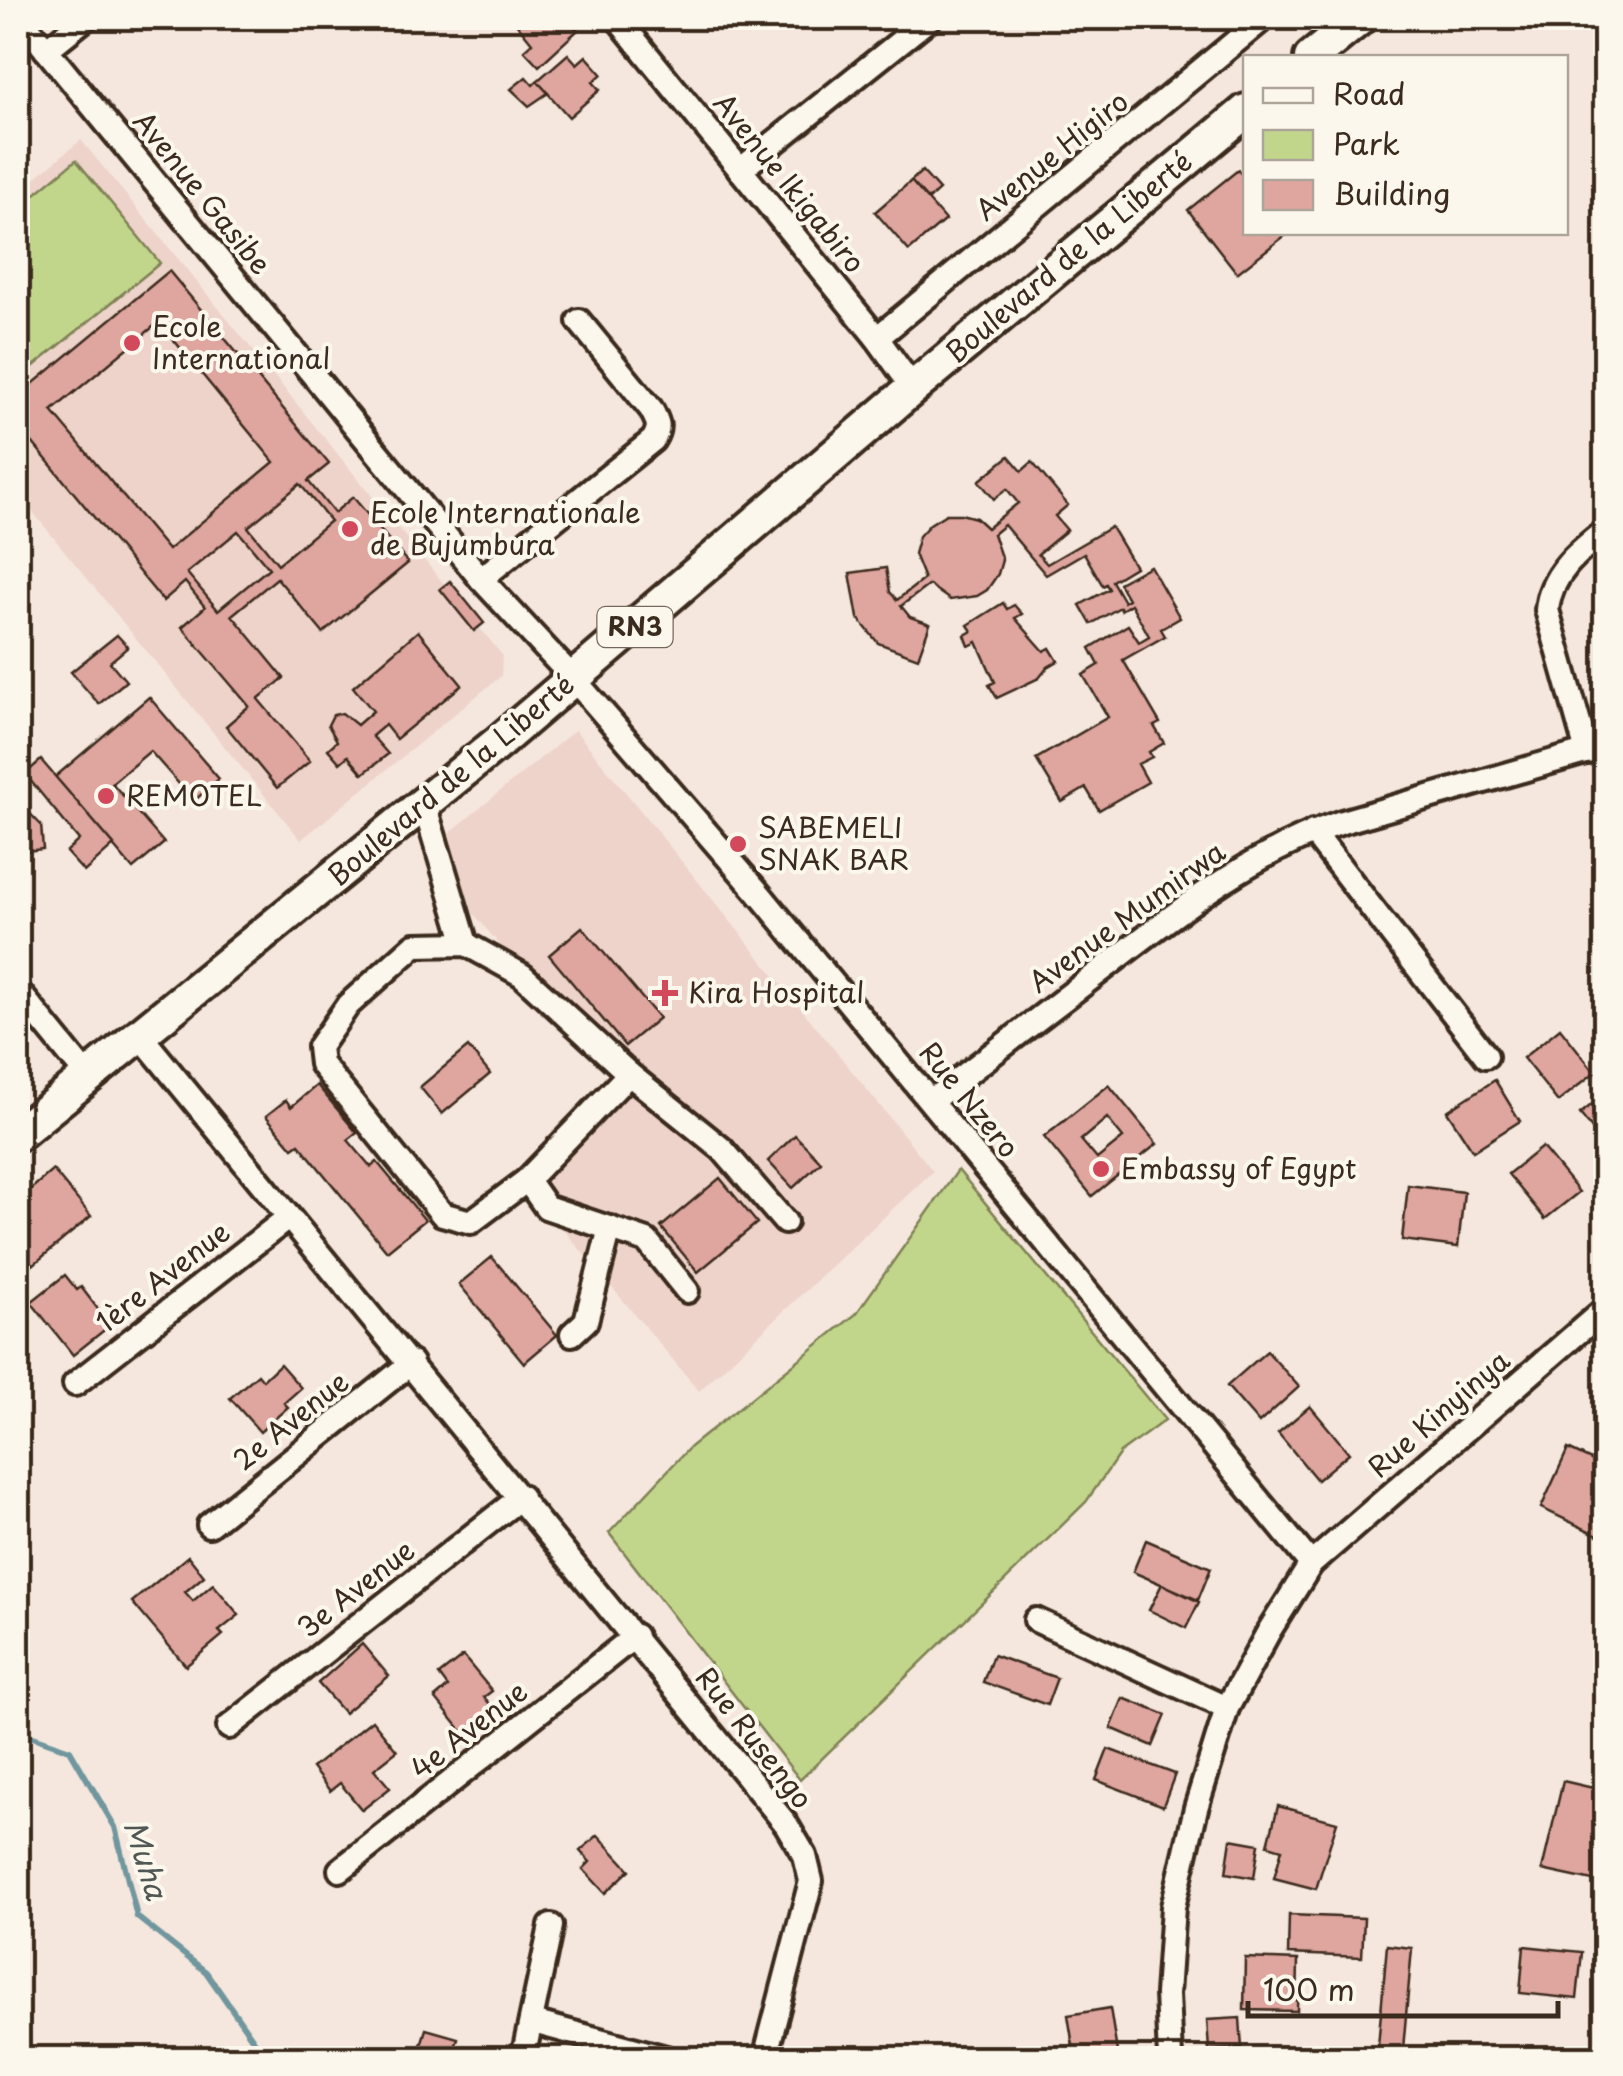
<svg xmlns="http://www.w3.org/2000/svg" width="1623" height="2076" viewBox="0 0 1623 2076" font-family="'Playpen Sans',sans-serif">
	<rect width="100%" height="100%" fill="#f5e7dd"/>
	<filter id="ink" filterUnits="userSpaceOnUse"><feTurbulence type="fractalNoise" baseFrequency=".01" numOctaves="2"/><feDisplacementMap in="SourceGraphic" scale="20" xChannelSelector="R" yChannelSelector="G"/><feConvolveMatrix kernelMatrix="1 2 1 2 8 2 1 2 1" color-interpolation-filters="sRGB"/></filter>
	<g filter="url(#ink)">
		<g fill="#eed3ca">
			<polygon points="81,140 502,655 501,676 301,840 18,494 18,192"/>
			<polygon points="575,730 933,1171 699,1391 521,1179 619,1088 424,854"/>
		</g>
		<g fill="#c2d68b" stroke="#7e8054" stroke-width="2.5">
			<polygon points="76,160 160,263 18,379 18,208"/>
			<polygon points="958,1170 1165,1420 1120,1453 1086,1502 800,1780 609,1533 690,1447 856,1314"/>
		</g>
		<g fill="none" stroke-linecap="round" stroke-linejoin="round">
			<polyline stroke="#70969e" stroke-width="6" points="18,1732 70,1750 115,1827 137,1917 206,1972 266,2058"/>
		</g>
		<g fill="#dfa59f" stroke="#3b2a1e" stroke-width="2.5" fill-rule="evenodd">
			<polygon points="512,18 566,18 578,30 539,66 524,50 532,43"/>
			<polygon points="568,54 577,64 586,56 602,74 593,82 600,90 569,117 537,81"/>
			<polygon points="526,77 533,85 537,81 548,93 529,106 511,89"/>
			<polygon points="1238,170 1246,180 1246,232 1287,234 1237,273 1188,210"/>
			<polygon points="922,171 939,190 928,200 911,181"/>
			<polygon points="911,181 945,220 909,251 875,212"/>
			<path d="M169 271 329 464 308 481 334 513 353 497 408 563 323 633 277 578 232 615 284 678 258 699 310 761 277 788 226 726 249 706 182 627 205 607 185 582 163 601 18 425V396ZM159 322 274 462 168 550 52 411ZM300 484 330 521 278 564 248 527ZM238 531 269 568 218 610 187 573Z"/>
			<polygon points="1009,456 1022,471 1032,462 1068,505 1055,516 1067,530 1038,554 1047,564 1111,527 1135,567 1112,581 1124,602 1128,599 1119,583 1150,566 1180,618 1161,629 1165,636 1123,660 1160,723 1154,726 1164,743 1149,752 1152,757 1138,764 1148,782 1099,810 1086,788 1062,802 1036,759 1108,717 1083,675 1099,665 1090,648 1128,625 1139,642 1149,636 1131,604 1121,610 1120,607 1091,624 1080,605 1109,589 1106,584 1103,586 1084,553 1046,575 1004,525 993,534 1002,560 998,574 987,590 977,596 950,600 929,585 901,606 910,617 930,624 918,658 878,643 858,618 850,573 886,568 890,592 897,600 924,579 914,554 919,536 930,524 946,514 961,514 976,518 987,528 1018,503 1007,489 994,499 979,481"/>
			<polygon points="450,581 484,623 474,631 440,589"/>
			<polygon points="1003,603 1007,609 1014,605 1022,614 1015,618 1044,651 1050,648 1058,661 1048,667 1039,678 997,698 989,685 995,682 977,642 969,646 965,635 972,631 968,625"/>
			<polygon points="418,631 462,685 396,739 385,725 372,736 388,754 363,774 348,756 340,763 328,749 337,741 328,725 333,715 342,713 357,725 373,711 353,687"/>
			<polygon points="117,635 128,647 110,662 126,681 99,704 71,672"/>
			<polygon points="149,697 219,779 194,801 150,751 112,783 164,843 133,869 55,777"/>
			<polygon points="41,760 114,845 84,872 66,852 79,840 25,774"/>
			<polygon points="18,801 41,825 43,849 18,852"/>
			<polygon points="582,927 659,1018 625,1046 549,955"/>
			<polygon points="1560,1028 1595,1072 1558,1102 1523,1058"/>
			<polygon points="468,1047 490,1074 442,1114 420,1087"/>
			<polygon points="1495,1080 1520,1121 1473,1151 1447,1111"/>
			<polygon points="317,1085 357,1133 348,1140 371,1167 377,1162 425,1220 387,1251 299,1144 293,1148 266,1116 286,1100 291,1107"/>
			<path d="M1109 1085 1157 1144 1092 1196 1044 1137ZM1107 1118 1123 1138 1097 1159 1081 1140Z"/>
			<polygon points="1606,1093 1606,1146 1580,1114"/>
			<polygon points="795,1135 821,1162 793,1188 768,1161"/>
			<polygon points="1542,1147 1579,1192 1545,1219 1508,1174"/>
			<polygon points="53,1170 91,1216 33,1265 18,1246 18,1200"/>
			<polygon points="720,1178 757,1223 698,1272 661,1227"/>
			<polygon points="1408,1185 1464,1192 1458,1247 1402,1240"/>
			<polygon points="492,1257 557,1335 524,1363 459,1284"/>
			<polygon points="65,1275 77,1290 81,1287 107,1321 105,1323 108,1327 73,1355 31,1302"/>
			<polygon points="1267,1351 1299,1387 1259,1423 1227,1386"/>
			<polygon points="280,1364 301,1388 284,1403 288,1407 260,1432 230,1398 258,1374 263,1380"/>
			<polygon points="1310,1406 1349,1453 1317,1480 1278,1433"/>
			<polygon points="1568,1449 1606,1467 1606,1539 1541,1508"/>
			<polygon points="1146,1540 1211,1568 1198,1600 1133,1572"/>
			<polygon points="188,1556 204,1576 185,1592 193,1601 213,1584 239,1615 219,1631 223,1635 186,1666 132,1602"/>
			<polygon points="1162,1584 1199,1602 1186,1628 1149,1610"/>
			<polygon points="362,1644 389,1676 344,1713 318,1683"/>
			<polygon points="993,1655 1057,1678 1047,1705 983,1682"/>
			<polygon points="463,1656 492,1691 484,1697 495,1710 465,1735 435,1698 448,1687 439,1675"/>
			<polygon points="1123,1698 1166,1715 1153,1746 1111,1728"/>
			<polygon points="372,1720 397,1751 374,1769 390,1788 362,1810 340,1783 330,1791 312,1768"/>
			<polygon points="1108,1749 1175,1774 1163,1806 1096,1780"/>
			<polygon points="1563,1781 1606,1791 1606,1869 1602,1883 1542,1870"/>
			<polygon points="1278,1806 1337,1822 1316,1889 1274,1878 1282,1849 1268,1845"/>
			<polygon points="598,1835 630,1870 605,1893 583,1869 590,1862 580,1851"/>
			<polygon points="1231,1839 1259,1844 1254,1878 1226,1873"/>
			<polygon points="1289,1915 1364,1918 1362,1957 1288,1954"/>
			<polygon points="1387,1945 1412,1948 1403,2049 1378,2046"/>
			<polygon points="1524,1946 1582,1952 1577,1999 1520,1993"/>
			<polygon points="1245,1958 1298,1960 1297,2011 1244,2010"/>
			<polygon points="1110,2008 1118,2058 1075,2058 1068,2015"/>
			<polygon points="1240,2018 1242,2048 1209,2050 1207,2020"/>
			<polygon points="426,2029 458,2038 452,2058 417,2058"/>
			<polygon points="1038,2045 1040,2058 1008,2058 1007,2051"/>
		</g>
		<g fill="none" stroke-linecap="round" stroke-linejoin="round">
			<g stroke="#3b2a1e" stroke-width="30">
				<g id="minor">
					<polyline points="20,18 481,579 573,678 757,891 1311,1564"/>
					<polyline points="617,18 877,338 913,388"/>
					<polyline points="46,50 86,18"/>
					<polyline points="740,170 930,18"/>
					<polyline points="877,338 1264,18"/>
					<path d="M481 579 653 440C661 427 658 422 651 409L579 321"/>
					<path d="M1587 752 1547 610C1550 574 1579 551 1606 530"/>
					<polyline points="424,804 466,944"/>
					<polyline points="1313,832 1486,1056"/>
					<polygon points="466,944 522,975 629,1074 527,1180 471,1222 442,1214 321,1064 319,1047 348,1005 415,945"/>
					<polyline points="18,991 88,1077"/>
					<polyline points="140,1035 786,1824 805,1856 811,1881 765,2058"/>
					<polyline points="629,1074 722,1149 785,1222"/>
					<path d="M931 1101C990 1056 1049 1011 1107 966 1181 909 1253 852 1342 822L1606 746"/>
					<polyline points="527,1180 546,1207 647,1241 687,1291"/>
					<polyline points="572,1334 586,1321 610,1228"/>
					<polyline points="75,1384 289,1217"/>
					<polyline points="209,1525 411,1363"/>
					<polyline points="1036,1620 1227,1708"/>
					<polyline points="229,1727 521,1497"/>
					<polyline points="340,1870 635,1636"/>
					<polyline points="533,2022 666,2058"/>
					<polyline points="523,2058 551,1926"/>
					<polyline points="1170,2058 1167,1994 1173,1907 1196,1808 1227,1708 1269,1631 1311,1564 1606,1308"/>
				</g>
			</g>
			<g stroke="#3b2a1e" stroke-width="40">
				<g id="highway">
					<polyline points="1311,58 1360,18"/>
					<polyline points="18,1134 499,742 913,388 1246,111"/>
				</g>
			</g>
			<use href="#minor" stroke="#fbf7ec" stroke-width="22"/>
			<use href="#highway" stroke="#fbf7ec" stroke-width="32"/>
		</g>
	</g>
	<g fill="#d1495b" stroke="#fbf7ec" stroke-width="4">
		<circle cx="132" cy="343" r="10"/>
		<circle cx="350" cy="529" r="10"/>
		<circle cx="106" cy="796" r="10"/>
		<circle cx="738" cy="844" r="10"/>
		<path d="M660 978h10v10h10v10h-10v10h-10v-10h-10v-10h10z"/>
		<circle cx="1101" cy="1169" r="10"/>
	</g>
	<g text-anchor="middle" stroke-width="8" stroke-linejoin="round" paint-order="stroke">
		<rect fill="#fbf7ec" stroke="#75685c" stroke-width="2.5" x="597.5" y="607" width="75" height="40" rx="8"/>
		<g font-size="25" font-weight="bold" fill="#3b2a1e">
			<text x="635" y="636">RN3</text>
		</g>
		<g font-size="28" fill="#3b2a1e" stroke="#fbf7ec">
			<text transform="translate(1052 156) rotate(-39)" y="10">Avenue Higiro</text>
			<text transform="translate(789 183) rotate(51)" y="10">Avenue Ikigabiro</text>
			<text transform="translate(202 193) rotate(51)" y="10">Avenue Gasibe</text>
			<text transform="translate(1069 257) rotate(-40)" y="10">Boulevard de la Liberté</text>
			<text transform="translate(451 780) rotate(-40)" y="10">Boulevard de la Liberté</text>
			<text transform="translate(1127 917) rotate(-36)" y="10">Avenue Mumirwa</text>
			<text transform="translate(969 1100) rotate(51)" y="10">Rue Nzero</text>
			<text transform="translate(163 1277) rotate(-38)" y="10">1ère Avenue</text>
			<text transform="translate(1439 1414) rotate(-41)" y="10">Rue Kinyinya</text>
			<text transform="translate(291 1421) rotate(-39)" y="10">2e Avenue</text>
			<text transform="translate(356 1589) rotate(-38)" y="10">3e Avenue</text>
			<text transform="translate(469 1730) rotate(-38)" y="10">4e Avenue</text>
			<text transform="translate(754 1738) rotate(52)" y="10">Rue Rusengo</text>
		</g>
		<g font-size="28" fill="#3b2a1e" stroke="#fbf7ec" text-anchor="start">
			<text x="152" y="337">Ecole<tspan x="152" dy="32">International</tspan></text>
			<text x="370" y="523">Ecole Internationale<tspan x="370" dy="32">de Bujumbura</tspan></text>
			<text x="126" y="806">REMOTEL</text>
			<text x="758" y="838">SABEMELI<tspan x="758" dy="32">SNAK BAR</tspan></text>
			<text x="688" y="1003">Kira Hospital</text>
			<text x="1121" y="1179">Embassy of Egypt</text>
		</g>
		<g font-size="30" font-style="italic" fill="#515754" stroke="#fbf7ec">
			<text transform="translate(145 1860) rotate(73)" y="10">Muha</text>
		</g>
	</g>
	<rect width="1623" height="2076" fill="none" stroke="#fbf7ec" stroke-width="60"/>
	<rect x="30" y="30" width="1563" height="2016" fill="none" stroke="#3b2a1e" stroke-width="4" filter="url(#ink)"/>
	<rect x="1243" y="55" width="325" height="180" fill="#fbf7ec" stroke="#aea59a" stroke-width="2.5"/>
	<rect x="1263" y="88" width="50" height="15" fill="#fbf7ec" stroke="#aea59a" stroke-width="2.5"/>
	<text x="1333" y="105" font-size="30" fill="#3b2a1e">Road</text>
	<rect x="1263" y="130" width="50" height="30" fill="#c2d68b" stroke="#aea59a" stroke-width="2.5"/>
	<text x="1333" y="155" font-size="30" fill="#3b2a1e">Park</text>
	<rect x="1263" y="180" width="50" height="30" fill="#dfa59f" stroke="#aea59a" stroke-width="2.5"/>
	<text x="1333" y="205" font-size="30" fill="#3b2a1e">Building</text>
	<path d="M1248 2001v15h310v-15" fill="none" stroke="#3b2a1e" stroke-width="5"/>
	<text x="1263" y="2001" font-size="30" fill="#3b2a1e" stroke="#fbf7ec" stroke-width="8" paint-order="stroke">100 m</text>
</svg>
